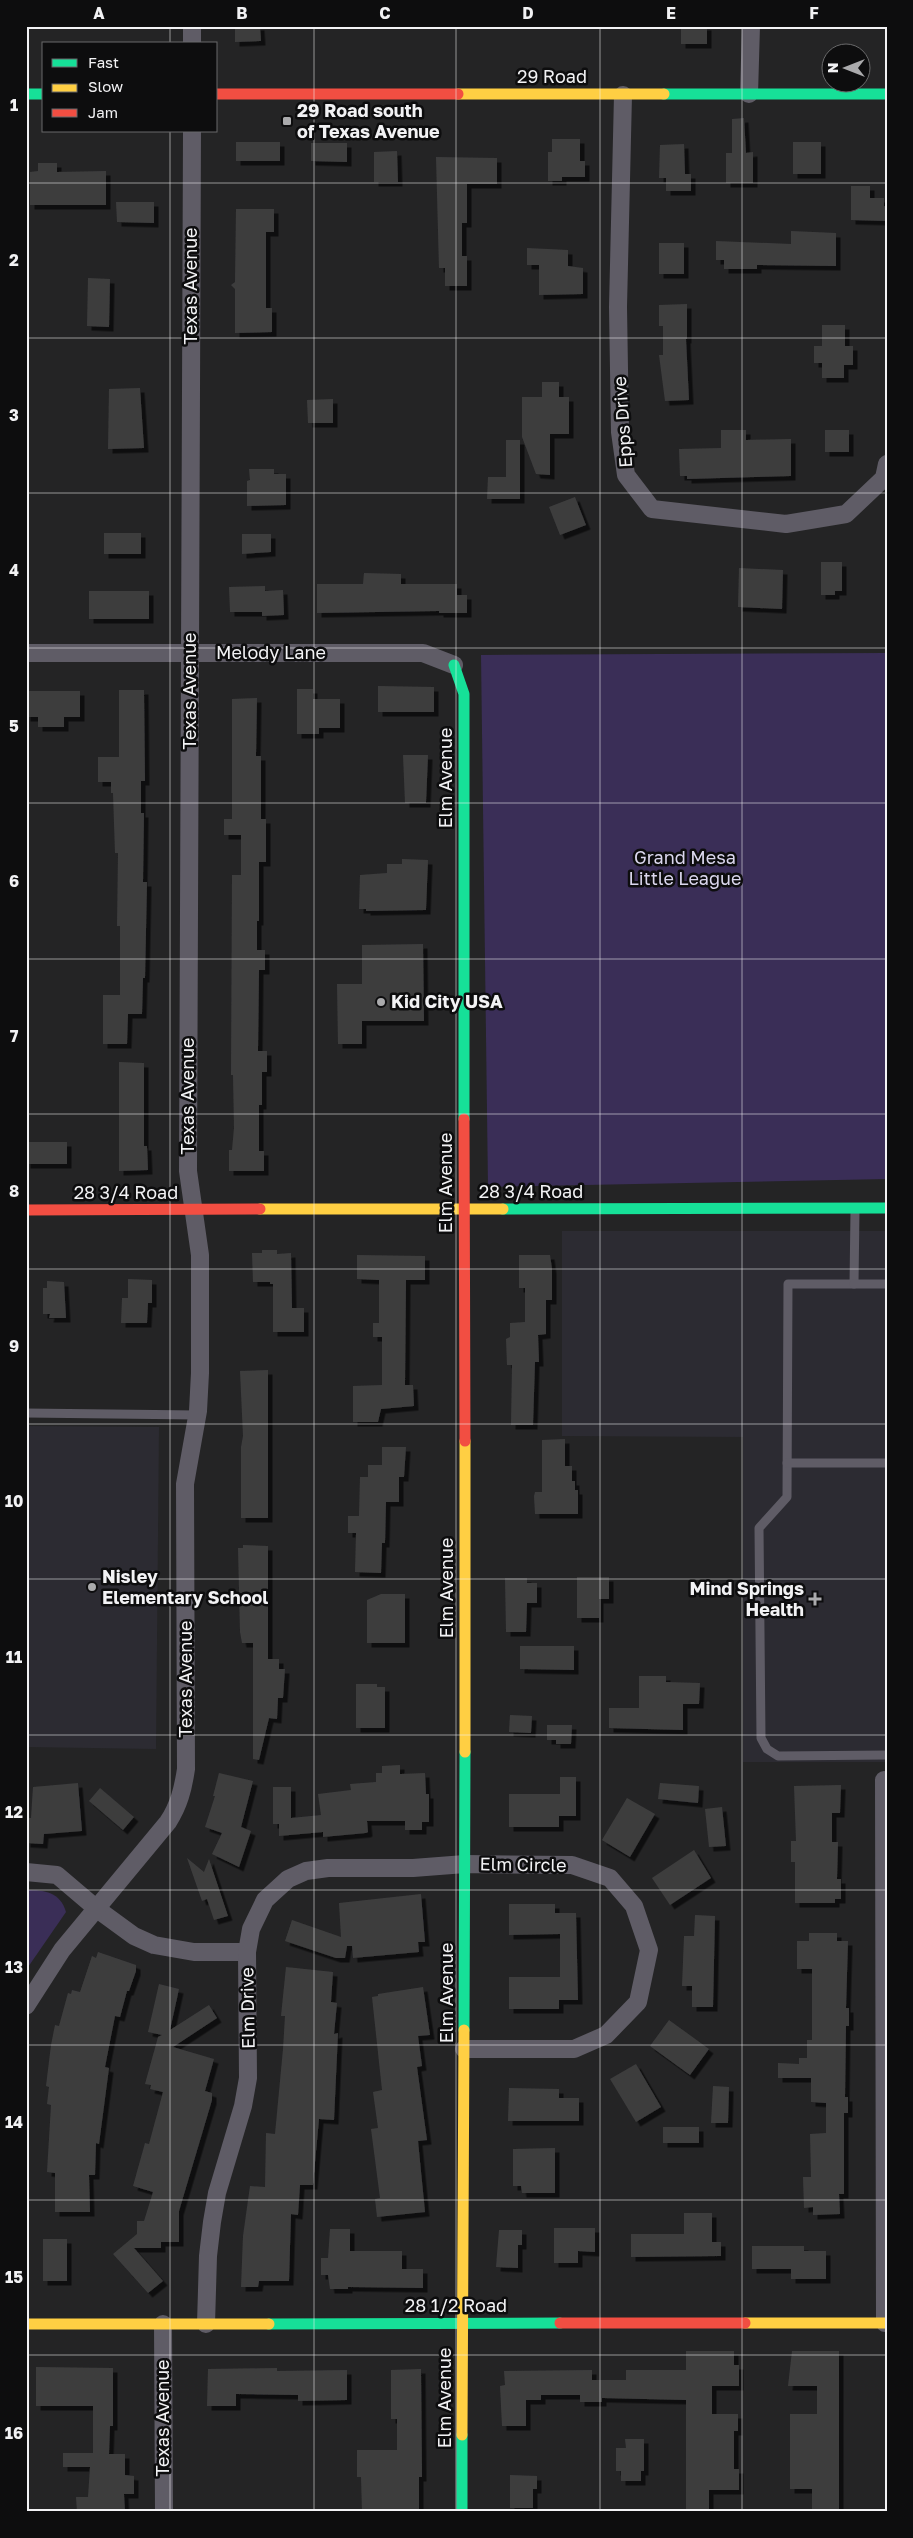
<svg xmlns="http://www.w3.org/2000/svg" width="913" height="2538" viewBox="0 0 913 2538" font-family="'Golos Text',sans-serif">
	<defs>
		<filter id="shadow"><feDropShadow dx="4.5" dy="4.5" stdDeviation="0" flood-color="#0009"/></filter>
	</defs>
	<rect width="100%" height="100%" fill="#242425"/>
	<g fill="#2c2b32">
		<polygon points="562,1231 887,1231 887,1762 743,1762 743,1437 562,1436"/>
		<polygon points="26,1426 159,1427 156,1749 26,1747"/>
	</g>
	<g fill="#3a2e57">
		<polygon points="887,653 887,1179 488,1187 481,655"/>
		<path d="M26 1890C45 1890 60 1892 66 1912L26 1970Z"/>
	</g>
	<g fill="#3d3d3e" filter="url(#shadow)">
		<polygon points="235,26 260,26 261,41 235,42"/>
		<rect x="681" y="26" width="26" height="18"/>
		<polygon points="744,118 746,153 753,152 753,183 726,183 726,153 732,153 732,119"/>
		<polygon points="552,139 580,139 580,161 585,161 585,177 562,177 562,181 548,181 548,152 552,152"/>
		<rect x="236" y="142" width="44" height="19"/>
		<rect x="793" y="142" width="28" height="32"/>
		<polygon points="311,143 347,143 347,162 311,161"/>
		<polygon points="684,144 685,174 691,174 691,191 666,191 666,178 659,178 660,145"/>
		<polygon points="397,151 398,182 374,182 374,152"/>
		<polygon points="436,157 497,158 497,184 467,184 467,223 462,223 462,256 467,256 467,286 445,286 445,268 439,268"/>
		<polygon points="38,163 57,163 57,172 106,171 106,205 30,205 30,172 38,171"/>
		<polygon points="851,186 870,186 870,198 884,198 884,206 887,207 887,221 851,220"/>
		<polygon points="116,202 154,202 154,223 117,222"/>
		<polygon points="236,209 274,209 274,232 266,232 266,308 272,308 272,332 235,333 235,289 231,285 235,282"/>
		<polygon points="791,231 836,233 836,266 757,265 757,269 724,269 724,260 716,260 716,241 791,244"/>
		<rect x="659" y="243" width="25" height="31"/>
		<polygon points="527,248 568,250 568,266 583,268 583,294 539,295 539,265 527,265"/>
		<polygon points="88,278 110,279 109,327 87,326"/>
		<polygon points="687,304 687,339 686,339 689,400 665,401 659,355 663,355 663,326 659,326 659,305"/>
		<polygon points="822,325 845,325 845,346 853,346 853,365 844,365 844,378 822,378 822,363 814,363 814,346 822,346"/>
		<polygon points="542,382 559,382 559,397 569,397 569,434 550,434 550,475 536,474 522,437 522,397 542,397"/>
		<polygon points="140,388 144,448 108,449 109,389"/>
		<polygon points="333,399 333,423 308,423 307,400"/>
		<polygon points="721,430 746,430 746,440 791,439 791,476 687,479 687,476 680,476 679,449 721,448"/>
		<rect x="825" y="430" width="24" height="22"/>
		<polygon points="506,440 520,440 520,499 487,499 488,477 506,477"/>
		<polygon points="249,469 274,469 274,474 286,474 286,505 247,506 247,481 250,480"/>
		<polygon points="575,497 586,525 560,535 549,507"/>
		<rect x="104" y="533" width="37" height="21"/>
		<polygon points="242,534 271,534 271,552 242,554"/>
		<polygon points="821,562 842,562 842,591 835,591 835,595 821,595"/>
		<polygon points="739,568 783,570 782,609 738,607"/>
		<polygon points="364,573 401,574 401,584 457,584 457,595 467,595 467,613 439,613 439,611 317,613 317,584 363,584"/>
		<polygon points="265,586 265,591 283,590 284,615 262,616 262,612 230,612 229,587"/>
		<rect x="89" y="591" width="60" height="28"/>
		<polygon points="378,686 434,687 434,712 378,712"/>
		<polygon points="297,689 313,689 313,699 340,699 340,728 319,728 319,734 297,734"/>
		<polygon points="119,690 144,690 145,781 141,781 141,813 144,813 143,882 147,882 145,978 143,978 142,1014 128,1014 127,1044 103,1044 103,995 120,995 120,926 117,926 118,853 115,853 113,793 111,793 111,782 98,782 98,757 119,757"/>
		<polygon points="26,691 80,691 80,717 64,717 64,727 38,727 38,717 26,717"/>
		<polygon points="257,698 256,756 261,756 261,819 266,819 266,862 259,862 259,921 257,921 257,950 265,950 265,970 259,970 258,1051 267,1051 267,1072 262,1072 262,1105 259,1105 259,1151 264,1151 264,1171 229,1171 229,1150 232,1150 234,1128 233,1075 231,1075 232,875 241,875 241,835 224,835 224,819 232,819 232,699"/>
		<polygon points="403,755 428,755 426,803 405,803"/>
		<polygon points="402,859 428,860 426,910 366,911 366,909 359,909 360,875 387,873 387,864 402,864"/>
		<polygon points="423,944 424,1021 362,1021 362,1044 338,1044 337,984 362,984 362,945"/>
		<polygon points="119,1062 144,1063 144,1146 147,1146 148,1170 119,1171"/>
		<rect x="26" y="1142" width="41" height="22"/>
		<polygon points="262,1250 277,1250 277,1254 291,1253 292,1308 304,1308 304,1332 273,1332 273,1284 270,1284 270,1282 253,1282 252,1253 262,1253"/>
		<polygon points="357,1255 425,1256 425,1280 406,1280 405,1385 413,1385 414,1406 381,1409 378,1422 353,1422 353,1386 382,1385 382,1337 373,1337 373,1323 379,1323 379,1280 357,1279"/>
		<polygon points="519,1255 550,1255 552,1269 552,1300 546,1300 546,1334 538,1335 539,1362 535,1362 533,1425 511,1425 512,1365 507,1365 506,1339 510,1337 510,1323 525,1322 525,1288 519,1288"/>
		<polygon points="128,1279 152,1280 152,1303 148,1303 147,1323 121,1323 122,1298 128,1298"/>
		<polygon points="47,1281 64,1282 66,1318 49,1318 50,1314 43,1314 43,1288 47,1288"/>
		<polygon points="268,1370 268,1518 241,1518 241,1447 243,1436 240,1371"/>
		<polygon points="565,1439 565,1466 572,1466 572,1481 575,1481 575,1490 578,1490 578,1514 535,1514 534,1496 535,1492 542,1492 542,1440"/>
		<polygon points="382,1447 406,1447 404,1477 399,1477 399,1502 386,1502 385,1543 382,1543 381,1573 355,1572 356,1533 348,1533 348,1516 359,1516 360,1477 368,1477 368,1465 382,1465"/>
		<polygon points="243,1545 268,1546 268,1659 279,1659 279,1669 285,1669 283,1698 278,1698 277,1719 269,1718 259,1760 253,1759 253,1643 242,1643 240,1632 238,1548 243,1548"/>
		<polygon points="577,1577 609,1577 609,1599 599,1599 599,1618 577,1618"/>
		<polygon points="505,1578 527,1578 527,1583 537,1583 537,1603 527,1603 526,1632 506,1632"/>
		<polygon points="381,1594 405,1594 405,1643 367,1643 367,1600"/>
		<polygon points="520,1646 574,1646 574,1670 520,1669"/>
		<polygon points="639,1676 666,1676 666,1682 700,1683 699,1704 683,1704 683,1730 609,1728 609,1708 639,1708"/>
		<polygon points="356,1684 377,1684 377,1687 385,1687 385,1728 356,1728"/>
		<polygon points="510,1715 532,1716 531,1733 509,1732"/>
		<polygon points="547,1725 572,1725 571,1744 556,1744 556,1740 547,1740"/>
		<polygon points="400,1765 400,1774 425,1773 426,1794 429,1794 429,1822 422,1822 422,1830 405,1830 405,1821 367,1821 368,1832 366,1833 323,1837 323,1832 279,1836 279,1824 273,1824 273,1787 291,1787 291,1818 321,1815 318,1794 351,1790 350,1784 376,1782 376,1773 382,1773 382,1766"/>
		<polygon points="219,1773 253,1781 241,1827 251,1831 239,1867 212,1854 222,1833 205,1827 215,1796 213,1796"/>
		<polygon points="560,1777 576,1777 576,1816 559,1816 559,1827 509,1827 509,1794 560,1794"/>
		<polygon points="78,1783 82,1831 44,1834 43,1844 26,1843 26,1818 31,1818 33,1787"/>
		<polygon points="660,1783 699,1786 698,1803 658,1799"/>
		<polygon points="841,1785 840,1813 832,1813 832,1842 838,1842 837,1879 841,1879 841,1899 835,1899 835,1903 795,1903 795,1862 791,1862 791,1841 796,1841 794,1786"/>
		<polygon points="100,1788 134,1817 123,1830 89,1801"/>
		<polygon points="627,1798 655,1814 630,1857 602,1840"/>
		<polygon points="722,1807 726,1846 709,1847 705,1809"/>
		<polygon points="694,1850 711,1878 670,1905 652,1878"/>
		<polygon points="187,1858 204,1872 209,1859 228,1916 214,1920 207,1899 202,1901"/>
		<polygon points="421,1894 425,1942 418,1942 419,1952 353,1958 352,1946 347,1946 345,1958 336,1958 285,1941 292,1920 341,1937 339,1903"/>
		<polygon points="509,1904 555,1904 555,1913 576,1913 578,2000 559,2000 559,2009 509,2009 509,1977 560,1977 560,1934 509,1935"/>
		<polygon points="695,1915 715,1916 713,2007 692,2007 692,1986 682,1986 684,1936 694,1936"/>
		<polygon points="809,1933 837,1933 837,1941 848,1941 846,2008 849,2008 849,2026 846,2026 845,2097 848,2097 848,2113 844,2113 844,2194 839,2194 840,2214 813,2215 813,2207 804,2208 803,2177 811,2177 810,2134 826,2133 826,2103 811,2102 811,2078 778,2078 778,2063 799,2064 799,2058 807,2058 807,2040 812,2040 812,1969 797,1969 797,1941 809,1941"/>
		<polygon points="98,1952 136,1965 136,1971 129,1991 127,1991 120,2017 115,2016 105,2067 109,2068 99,2144 96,2143 95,2175 89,2175 90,2212 55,2212 55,2173 47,2172 51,2105 47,2104 49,2087 46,2086 51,2045 55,2025 59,2026 68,1993 71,1994 72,1990 80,1992 92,1956 96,1958"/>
		<polygon points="286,1967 333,1972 331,2002 337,2003 334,2034 338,2033 334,2120 319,2119 313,2185 300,2185 298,2215 291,2214 289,2281 259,2281 258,2287 241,2287 243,2236 250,2186 265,2187 266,2133 275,2134 283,2049 285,2016 281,2016"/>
		<polygon points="159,1984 179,1989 170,2030 209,2005 217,2018 173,2047 214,2059 205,2091 212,2093 212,2100 179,2211 179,2242 161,2242 161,2248 134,2248 163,2281 148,2293 113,2254 137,2234 137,2221 144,2221 153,2192 133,2186 145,2143 149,2144 163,2092 150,2089 151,2085 145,2084 158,2037 162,2035 148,2032"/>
		<polygon points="423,1987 430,2035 418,2036 422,2066 417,2067 427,2140 418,2141 425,2212 377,2217 375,2199 380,2198 371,2129 378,2128 373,2092 382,2090 372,1997 378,1996 378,1994"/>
		<polygon points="669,2020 709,2049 690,2075 650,2046"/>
		<polygon points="636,2064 661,2107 636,2122 610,2079"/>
		<polygon points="713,2086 729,2087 728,2123 711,2123"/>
		<polygon points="509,2088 559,2089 559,2098 579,2098 579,2121 508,2121"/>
		<rect x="663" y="2127" width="36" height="16"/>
		<polygon points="555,2148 555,2193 522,2193 521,2186 513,2186 513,2149"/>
		<polygon points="684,2213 712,2213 712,2242 721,2242 721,2256 631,2257 631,2234 684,2234"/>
		<polygon points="554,2228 595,2228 595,2252 578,2251 578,2263 554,2263"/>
		<polygon points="330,2229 350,2229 350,2251 402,2251 402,2269 423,2269 423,2288 348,2287 348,2289 330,2289 328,2275 321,2275 321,2258 328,2258"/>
		<polygon points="499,2230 522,2230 522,2245 518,2245 518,2268 496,2267"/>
		<rect x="43" y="2239" width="24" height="42"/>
		<polygon points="752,2246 804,2246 804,2251 826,2251 826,2279 791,2279 791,2269 752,2269"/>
		<polygon points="686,2351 734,2351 734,2365 739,2365 739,2386 712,2386 712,2414 738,2414 738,2431 734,2431 734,2469 739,2469 739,2490 709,2490 709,2512 686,2512 686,2400 602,2398 602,2402 580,2402 580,2395 541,2395 541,2400 526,2400 526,2426 502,2426 500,2386 505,2385 504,2371 592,2370 592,2380 626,2380 626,2370 686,2370"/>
		<polygon points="792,2351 839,2351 839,2512 812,2512 812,2489 790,2489 790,2414 817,2414 817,2386 788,2386"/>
		<polygon points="36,2367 113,2368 113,2426 110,2426 109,2454 125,2454 125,2475 134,2476 134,2494 124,2494 125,2512 77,2512 76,2497 88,2497 90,2467 63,2467 63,2453 93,2453 93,2406 36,2406"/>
		<polygon points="277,2368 277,2371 347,2370 347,2400 298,2401 298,2395 236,2394 236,2406 207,2406 208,2369"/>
		<polygon points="421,2369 422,2477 419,2477 419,2512 362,2512 361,2477 357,2477 357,2450 397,2450 397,2419 391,2419 391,2370"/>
		<polygon points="625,2439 644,2439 644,2471 641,2471 641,2481 621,2481 621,2471 616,2471 616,2448 626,2448"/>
		<polygon points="510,2475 537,2476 537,2489 533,2489 533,2508 510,2508"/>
	</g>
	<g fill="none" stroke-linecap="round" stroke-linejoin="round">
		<g stroke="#5f5c66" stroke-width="9">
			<polyline points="855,1211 854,1284 788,1284 787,1497 759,1528 761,1738 767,1749 778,1756 887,1755"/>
			<polyline points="854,1284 887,1284"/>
			<polyline points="26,1413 197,1415"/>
			<polyline points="787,1463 887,1463"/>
		</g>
		<g stroke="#5f5c66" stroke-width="18">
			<polyline points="192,44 192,26"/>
			<polyline points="749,94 751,26"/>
			<polyline points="623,95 618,307 620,432 626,475 652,509 786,524 846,514 884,478 887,464"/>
			<polyline points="26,653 423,653 454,665"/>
			<polyline points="884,1780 885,2323"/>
			<polyline points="26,1872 57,1875 97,1909 134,1936 154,1945 194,1952 247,1952"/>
			<path d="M26 2006 62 1950 168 1822C179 1805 183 1789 186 1769L185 1484 198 1411 200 1373V1255L188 1171 192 131"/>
			<polyline points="163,2324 164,2512"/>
			<polyline points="206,2324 208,2256 212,2222 217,2193 243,2106 248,2078 247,1952 251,1929 265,1900 288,1879 306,1871 328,1868 413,1868 465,1864 572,1865 610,1878 634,1906 649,1950 638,2002 606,2035 574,2049 464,2049"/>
		</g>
		<g stroke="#16e098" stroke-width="11">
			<polyline points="26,94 44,94"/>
			<polyline points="664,94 887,94"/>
			<polyline points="454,665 464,694 464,1119"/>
			<polyline points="503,1209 887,1208"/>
			<polyline points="464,2030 465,1752"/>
			<polyline points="269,2324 560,2323"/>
			<polyline points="462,2512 462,2435"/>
		</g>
		<g stroke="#ffcf43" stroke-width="11">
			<polyline points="458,94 664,94"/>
			<polyline points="260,1209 503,1209"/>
			<polyline points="465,1441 465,1752"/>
			<polyline points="745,2323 887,2323"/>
			<polyline points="26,2324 269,2324"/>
			<polyline points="462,2435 464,2030"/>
		</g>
		<g stroke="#f24e42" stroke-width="11">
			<polyline points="216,94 458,94"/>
			<polyline points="464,1119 465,1441"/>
			<polyline points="26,1210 260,1209"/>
			<polyline points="560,2323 745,2323"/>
		</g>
	</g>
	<path fill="none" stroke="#f2f2f4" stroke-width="1" stroke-opacity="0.55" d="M170 26V44M314 26V2512M456 26V2512M600 26V2512M742 26V2512M170 131V2512M26 183H887M26 338H887M26 493H887M26 648H887M26 803H887M26 959H887M26 1114H887M26 1269H887M26 1424H887M26 1579H887M26 1735H887M26 1890H887M26 2045H887M26 2200H887M26 2355H887"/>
	<g fill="#aaaaac" stroke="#0d0d0e" stroke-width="2">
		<rect x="282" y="116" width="10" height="10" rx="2.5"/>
		<circle cx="381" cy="1002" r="5"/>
		<circle cx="92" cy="1587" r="5"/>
		<path d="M812.5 1591.5h5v5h5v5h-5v5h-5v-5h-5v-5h5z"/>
	</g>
	<g text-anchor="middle" stroke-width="5" stroke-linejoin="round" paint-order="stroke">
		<g font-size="18" fill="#f2f2f4" stroke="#0d0d0e">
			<text x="552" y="83">29 Road</text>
			<text transform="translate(191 286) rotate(-90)" y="6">Texas Avenue</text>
			<text transform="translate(623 422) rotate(-94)" y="6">Epps Drive</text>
			<text x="271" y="659">Melody Lane</text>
			<text transform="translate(190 691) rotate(-90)" y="6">Texas Avenue</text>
			<text transform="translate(446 778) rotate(-90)" y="6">Elm Avenue</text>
			<text transform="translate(188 1096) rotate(-90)" y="6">Texas Avenue</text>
			<text transform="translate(446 1183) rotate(-90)" y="6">Elm Avenue</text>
			<text x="531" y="1198">28 3/4 Road</text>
			<text x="126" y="1199">28 3/4 Road</text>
			<text transform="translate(447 1588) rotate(-90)" y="6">Elm Avenue</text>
			<text transform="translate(186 1679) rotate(-90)" y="6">Texas Avenue</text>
			<text transform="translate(523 1865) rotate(1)" y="6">Elm Circle</text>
			<text transform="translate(447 1993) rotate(-90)" y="6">Elm Avenue</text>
			<text transform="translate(248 2008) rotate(-91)" y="6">Elm Drive</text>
			<text x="456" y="2312">28 1/2 Road</text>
			<text transform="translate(445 2398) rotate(-90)" y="6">Elm Avenue</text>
			<text transform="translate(163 2418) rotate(-90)" y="6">Texas Avenue</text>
		</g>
		<g font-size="18" font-weight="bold" fill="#f2f2f4" stroke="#0d0d0e" text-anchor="start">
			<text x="297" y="117">29 Road south<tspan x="297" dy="21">of Texas Avenue</tspan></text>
			<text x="391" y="1008">Kid City USA</text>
			<text x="102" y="1583">Nisley<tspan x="102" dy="21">Elementary School</tspan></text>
			<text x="804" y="1595" text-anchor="end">Mind Springs<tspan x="804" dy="21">Health</tspan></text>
		</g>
		<g font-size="18" fill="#dbd7ee" stroke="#0d0d0e">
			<text x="685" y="864">Grand Mesa<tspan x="685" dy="21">Little League</tspan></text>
		</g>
	</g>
	<rect width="913" height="2538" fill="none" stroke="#0d0d0e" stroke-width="55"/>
	<rect x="42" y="42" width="175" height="90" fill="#0d0d0e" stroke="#69696a"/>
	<rect x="52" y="59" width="25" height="8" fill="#16e098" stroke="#69696a"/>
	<text x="88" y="68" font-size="15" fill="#f2f2f4">Fast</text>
	<rect x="52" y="84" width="25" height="8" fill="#ffcf43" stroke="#69696a"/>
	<text x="88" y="92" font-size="15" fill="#f2f2f4">Slow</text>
	<rect x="52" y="109" width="25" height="8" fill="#f24e42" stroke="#69696a"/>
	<text x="88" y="118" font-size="15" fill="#f2f2f4">Jam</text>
	<g transform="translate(846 68) rotate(270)"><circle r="24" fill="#0d0d0e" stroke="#69696a"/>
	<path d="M0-4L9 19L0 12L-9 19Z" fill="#aaaaac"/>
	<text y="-8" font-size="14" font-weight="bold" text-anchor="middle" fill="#f2f2f4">N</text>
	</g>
	<rect x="28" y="28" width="858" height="2482" fill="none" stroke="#f2f2f4" stroke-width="2"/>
	<g font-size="16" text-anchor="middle" font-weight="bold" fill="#f2f2f4">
		<text x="99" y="19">A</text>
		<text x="242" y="19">B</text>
		<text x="385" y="19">C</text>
		<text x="528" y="19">D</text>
		<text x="671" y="19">E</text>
		<text x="814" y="19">F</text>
		<text x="14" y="111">1</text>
		<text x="14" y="266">2</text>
		<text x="14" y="421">3</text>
		<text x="14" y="576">4</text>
		<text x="14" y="732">5</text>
		<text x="14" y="887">6</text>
		<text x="14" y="1042">7</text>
		<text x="14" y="1197">8</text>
		<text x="14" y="1352">9</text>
		<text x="14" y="1507">10</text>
		<text x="14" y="1663">11</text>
		<text x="14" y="1818">12</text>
		<text x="14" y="1973">13</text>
		<text x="14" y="2128">14</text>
		<text x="14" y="2283">15</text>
		<text x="14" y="2439">16</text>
	</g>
</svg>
